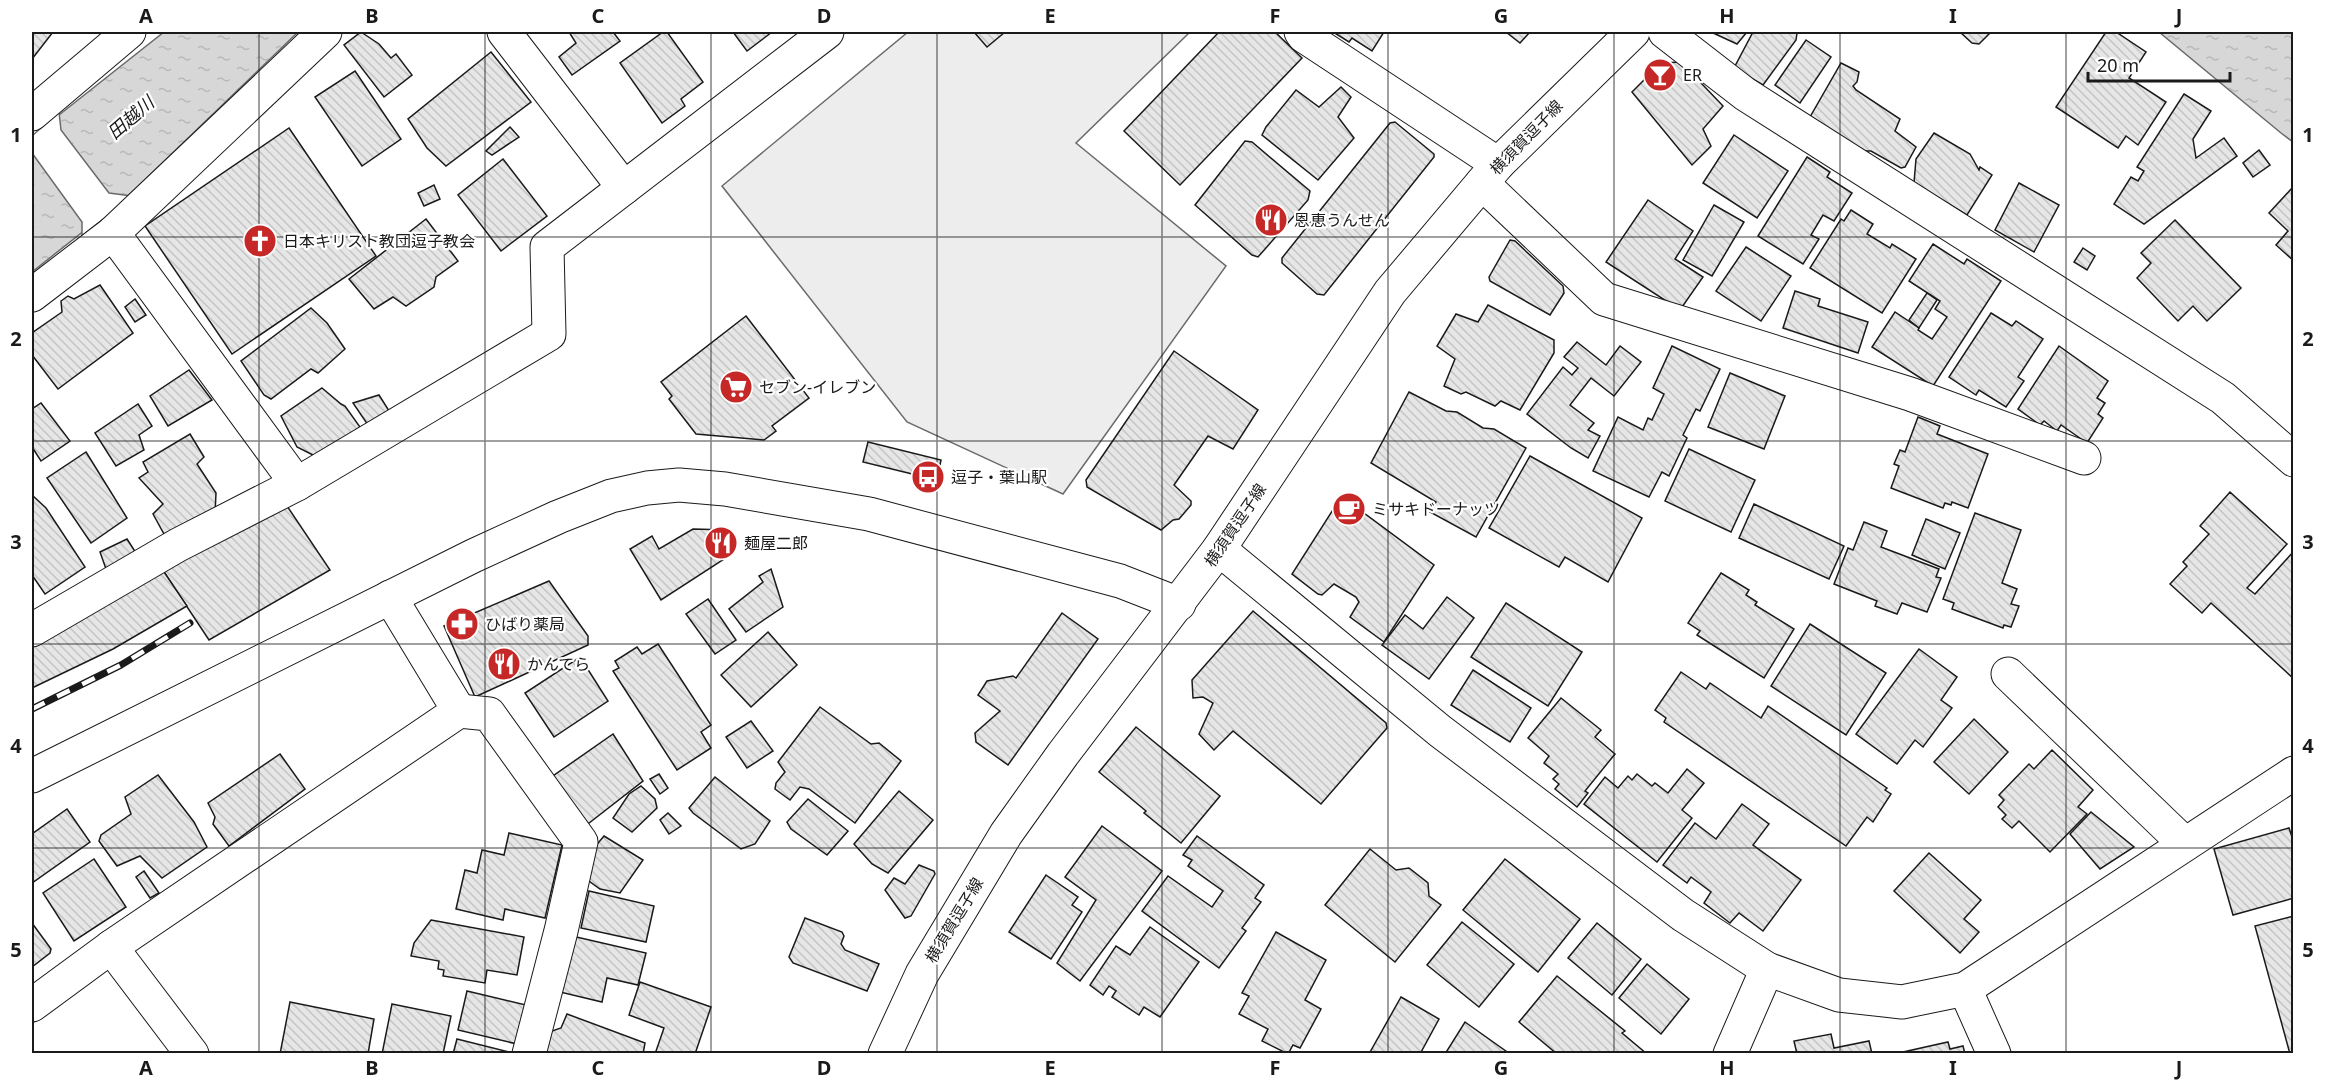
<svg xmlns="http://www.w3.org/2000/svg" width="2325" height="1085" viewBox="0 0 2325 1085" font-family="'Noto Sans','Noto Sans JP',sans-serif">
	<defs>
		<pattern id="water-ripples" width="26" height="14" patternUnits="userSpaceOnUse" patternTransform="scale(1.5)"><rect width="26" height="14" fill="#d7d7d7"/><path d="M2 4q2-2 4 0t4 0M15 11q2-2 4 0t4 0" fill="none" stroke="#b8b8b8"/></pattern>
		<pattern id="building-back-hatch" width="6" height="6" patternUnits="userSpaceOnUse" patternTransform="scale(1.5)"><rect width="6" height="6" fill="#e6e6e6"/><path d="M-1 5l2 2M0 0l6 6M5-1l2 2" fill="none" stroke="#c5c5c5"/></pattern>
	</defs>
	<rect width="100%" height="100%" fill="#fff"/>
	<polygon fill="#ededed" stroke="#6a6a6a" stroke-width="1.5" points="908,32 1190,32 1076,143 1226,266 1063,494 907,422 722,186"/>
	<g fill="url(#water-ripples)" stroke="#6a6a6a" stroke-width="1.5">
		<polygon points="164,32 298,32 128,196 32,272 32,140 59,115"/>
		<polygon points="2159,32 2293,32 2293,142 2281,133"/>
	</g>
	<polygon fill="#fff" stroke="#6a6a6a" stroke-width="1.5" points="59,112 61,130 109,193 132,196 82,236 82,222 32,153 32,136"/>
	<g fill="url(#building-back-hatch)" stroke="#1a1a1a" stroke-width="1.5">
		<polygon points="32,32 53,32 32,59"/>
		<polygon points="361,32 379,44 391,58 396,54 412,75 384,97 344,45"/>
		<polygon points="569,32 613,32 620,41 572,75 559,57 576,43"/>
		<polygon points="663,32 667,32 703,82 681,99 685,106 662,123 620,63"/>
		<polygon points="733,32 772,32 747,51"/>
		<polygon points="974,32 1005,32 987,47"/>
		<polygon points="1219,32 1275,32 1302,58 1180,185 1124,131"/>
		<polygon points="1333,32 1384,32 1372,51 1352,38 1349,42"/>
		<polygon points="1506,32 1530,32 1520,43"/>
		<polygon points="1711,32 1747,32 1737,44"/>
		<polygon points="1753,32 1797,33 1796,40 1763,85 1734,68"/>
		<polygon points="1960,32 1991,32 1979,44 1972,43"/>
		<polygon points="2106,32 2116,32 2146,52 2129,78 2166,102 2138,145 2126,136 2118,148 2056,107"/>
		<polygon points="1806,40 1831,57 1800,103 1775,85"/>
		<polygon points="491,52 531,102 446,166 427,148 408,119"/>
		<polygon points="1681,62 1723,106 1703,129 1711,146 1692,165 1632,92 1661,63"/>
		<polygon points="1841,63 1859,72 1857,82 1853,86 1856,90 1900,119 1895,131 1916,147 1905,167 1901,168 1871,151 1862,151 1810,117"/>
		<polygon points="355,71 401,139 362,166 315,97"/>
		<polygon points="1341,87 1351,97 1338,117 1354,138 1318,180 1262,135 1266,127 1296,90 1319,107"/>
		<polygon points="2184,94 2211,111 2193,139 2196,158 2224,138 2237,156 2144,224 2114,204 2131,177 2138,181 2144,171 2137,167"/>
		<polygon points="1395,122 1434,154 1434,157 1324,295 1317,294 1282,263 1282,258 1390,123"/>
		<polygon points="510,127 519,137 492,155 486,151"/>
		<polygon points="289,128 376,256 232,354 145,226"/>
		<polygon points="1934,133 1970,154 1979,170 1980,167 1992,175 1967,215 1914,183 1916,159"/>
		<polygon points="1734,135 1788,171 1757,218 1703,183"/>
		<polygon points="1245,141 1252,142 1310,191 1308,200 1258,257 1252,255 1195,205"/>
		<polygon points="2259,150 2270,165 2253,177 2243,163"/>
		<polygon points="1807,157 1830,172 1827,177 1852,193 1834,221 1823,215 1811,235 1819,239 1803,264 1758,236"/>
		<polygon points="503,159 547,216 501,251 458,195"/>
		<polygon points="2019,183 2059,205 2034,252 1995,230"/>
		<polygon points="434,185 440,199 424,206 418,193"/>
		<polygon points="2293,187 2294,187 2294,261 2276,245 2288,231 2269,213"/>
		<polygon points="1648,200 1693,231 1675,259 1703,277 1680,310 1606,262"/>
		<polygon points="1714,205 1744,222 1712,276 1683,260"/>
		<polygon points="1851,210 1873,224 1867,234 1890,248 1892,244 1916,259 1882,313 1810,268 1841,219 1844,221"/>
		<polygon points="426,219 458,261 436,277 434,287 406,306 393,297 374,309 349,279"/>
		<polygon points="2175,220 2241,288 2207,321 2193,306 2178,321 2137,278 2151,263 2141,253"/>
		<polygon points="1510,240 1515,241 1563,286 1564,293 1550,315 1490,281 1489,277"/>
		<polygon points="1933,244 1964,264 1967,259 2001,281 1933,386 1872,347 1895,312 1919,328 1918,330 1932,339 1947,317 1935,309 1940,301 1909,281"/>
		<polygon points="1746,247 1791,276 1761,321 1716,291"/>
		<polygon points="2083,248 2095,256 2087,270 2074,262"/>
		<polygon points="100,285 133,333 58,389 32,355 32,333 62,312 61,301 68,296 74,299"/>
		<polygon points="1795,291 1820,299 1818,306 1868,322 1858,353 1783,328"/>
		<polygon points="1927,293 1937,300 1919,328 1909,320"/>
		<polygon points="135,299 146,315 135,322 125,307"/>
		<polygon points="1488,305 1554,340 1554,353 1520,410 1501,401 1495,406 1466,392 1461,394 1444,386 1455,359 1437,346 1456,314 1478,322"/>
		<polygon points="311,308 327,323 345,349 318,373 311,369 271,399 264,395 241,361"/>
		<polygon points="1991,313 2012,326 2016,321 2043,339 2018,377 2024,381 2006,407 1979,390 1976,395 1949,377"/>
		<polygon points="746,316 809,398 772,426 776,431 764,440 696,434 669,399 672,396 661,382"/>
		<polygon points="1577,342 1606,365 1620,346 1641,362 1614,396 1591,378 1570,405 1594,423 1588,430 1600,436 1588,458 1571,448 1527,414 1563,367 1572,375 1578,368 1564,357"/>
		<polygon points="1672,346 1720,369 1700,411 1696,409 1683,435 1687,438 1669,476 1662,472 1649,497 1593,471 1618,417 1643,430 1648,418 1652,420 1664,394 1653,388"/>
		<polygon points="2059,346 2108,381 2097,398 2105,403 2098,414 2103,418 2087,443 2061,425 2057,431 2044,421 2040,425 2018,409"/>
		<polygon points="1174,351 1258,410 1233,449 1208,436 1174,485 1191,501 1191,505 1179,519 1173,520 1161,530 1087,487 1086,480"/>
		<polygon points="189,370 212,400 168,426 150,396"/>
		<polygon points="1730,373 1785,396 1764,449 1708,427"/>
		<polygon points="322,388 341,404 345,406 360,427 319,458 297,447 281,416"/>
		<polygon points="1409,392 1446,411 1457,412 1483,428 1494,429 1526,448 1476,537 1430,512 1436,502 1371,463"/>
		<polygon points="379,395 391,414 370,428 353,403"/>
		<polygon points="41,403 70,441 41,461 32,447 32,409"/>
		<polygon points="138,404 152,426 139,435 144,450 116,466 95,433"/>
		<polygon points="1918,417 1940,426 1937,434 1988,454 1968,508 1952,502 1951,505 1945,503 1943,508 1891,488 1899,466 1894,464 1900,450 1905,452"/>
		<polygon points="190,434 204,457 197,464 216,493 215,514 164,534 153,514 163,504 139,478 148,472 143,462"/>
		<polygon points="868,442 941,460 937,480 863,462"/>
		<polygon points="1689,449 1755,480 1731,532 1665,501"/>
		<polygon points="86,452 127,518 91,543 47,478"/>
		<polygon points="1530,456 1642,518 1608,582 1565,557 1559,567 1489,528"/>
		<polygon points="2230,492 2287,544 2247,588 2255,594 2294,551 2294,679 2211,603 2202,613 2170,584 2187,566 2183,562 2209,534 2200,526"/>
		<polygon points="32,495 46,508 85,567 45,594 32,575"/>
		<polygon points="1345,499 1434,565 1384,642 1350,617 1359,602 1356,597 1334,584 1322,595 1318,594 1292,574 1336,505"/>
		<polygon points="283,500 330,570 209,640 158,563"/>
		<polygon points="1754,504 1844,546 1829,579 1739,538"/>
		<polygon points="1975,513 2021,530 2002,583 2017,589 2011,604 2019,606 2011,627 2004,625 2003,628 1952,609 1954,603 1943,599"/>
		<polygon points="1926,519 1960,533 1945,569 1912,555"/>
		<polygon points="1864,522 1887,531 1881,547 1939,569 1936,577 1941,578 1927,612 1902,603 1897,614 1875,606 1877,601 1834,584 1848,548 1853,550"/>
		<polygon points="693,529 728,530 732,554 661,600 630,549 652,536 659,549"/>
		<polygon points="127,539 136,553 106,569 100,552"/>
		<polygon points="158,563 187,606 113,649 32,688 32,639"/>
		<polygon points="771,569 783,607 746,632 729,609 763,582 759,576"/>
		<polygon points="1721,573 1749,590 1746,595 1757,602 1755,605 1794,629 1764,678 1697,635 1700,631 1688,623"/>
		<polygon points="549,581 588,636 588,645 475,697 444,626"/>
		<polygon points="1447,597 1474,618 1429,679 1382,645 1405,615 1423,629"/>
		<polygon points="708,599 736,640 715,654 686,614"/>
		<polygon points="1506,603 1582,652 1548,706 1471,657"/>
		<polygon points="1253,611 1386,723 1387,728 1321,804 1233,731 1214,750 1199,734 1213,703 1203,697 1193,698 1192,680"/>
		<polygon points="1062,613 1098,639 1008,765 976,742 975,733 1000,711 978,695 987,681 1013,676 1016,678"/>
		<polygon points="1810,624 1886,673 1846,735 1771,686"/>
		<polygon points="768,632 797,665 751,707 721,675"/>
		<polygon points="658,644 711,725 701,732 711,748 677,770 613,671 619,668 615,661 637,647 642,654"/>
		<polygon points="1919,649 1957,677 1941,700 1952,708 1923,747 1915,740 1897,764 1856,734"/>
		<polygon points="580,657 608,701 554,737 525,693"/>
		<polygon points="1473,670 1531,708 1510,742 1451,705"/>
		<polygon points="1681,672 1706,689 1710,683 1761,718 1768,706 1887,788 1885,790 1891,794 1873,822 1867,817 1846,846 1664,722 1666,718 1655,710"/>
		<polygon points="1561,698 1601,730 1595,737 1615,754 1585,791 1588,793 1577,807 1555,789 1559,784 1553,779 1558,774 1544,763 1549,756 1528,738"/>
		<polygon points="820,707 871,744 879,743 901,761 855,823 809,789 800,787 790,800 775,789 776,783 785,772 778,762"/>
		<polygon points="1974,719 2008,752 1969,794 1934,762"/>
		<polygon points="751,721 773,751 747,768 726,737"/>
		<polygon points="1136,727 1220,796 1181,843 1144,813 1146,811 1099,772"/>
		<polygon points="613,734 643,781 584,827 550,778"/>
		<polygon points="2052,750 2093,790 2078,807 2087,814 2050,852 2019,821 2012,828 2002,819 2006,815 1998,807 2004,800 1999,795 2029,764 2034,769"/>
		<polygon points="280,754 305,789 229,846 213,824 215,817 208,803"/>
		<polygon points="1687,769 1704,783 1682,810 1692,818 1657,862 1584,804 1605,777 1618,788 1628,776 1632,780 1637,774 1652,786 1655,783 1668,793"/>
		<polygon points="659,774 668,788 660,794 650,779"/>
		<polygon points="158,775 194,822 207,847 162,878 140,856 117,866 99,841 101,835 131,814 125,797"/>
		<polygon points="715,777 770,821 755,844 741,849 693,813 689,808"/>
		<polygon points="641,786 655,799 657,808 632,832 613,818 629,794"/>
		<polygon points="899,791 933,820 888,873 872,864 854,844"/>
		<polygon points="808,799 848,831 827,855 791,829 787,822"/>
		<polygon points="1742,804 1769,824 1753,845 1801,880 1763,931 1739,913 1730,923 1704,903 1711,892 1691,877 1687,883 1663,865 1695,823 1716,839"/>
		<polygon points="67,809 90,842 32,883 32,834"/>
		<polygon points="2091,812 2134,847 2100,869 2070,834"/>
		<polygon points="668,813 681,826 669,834 660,820"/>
		<polygon points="1102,826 1162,871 1080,981 1057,963 1096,900 1065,877"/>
		<polygon points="2289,828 2294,843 2294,898 2233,915 2214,849"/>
		<polygon points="509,833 562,845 545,918 505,909 503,920 456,909 465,870 477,873 482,850 504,855"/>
		<polygon points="604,836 643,860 620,893 600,889 582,876 588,855"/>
		<polygon points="1197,836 1264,885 1255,898 1261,902 1242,928 1246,931 1219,968 1142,911 1168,876 1212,907 1223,891 1188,866 1192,860 1183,855"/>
		<polygon points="1370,849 1396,870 1409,868 1428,883 1429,896 1441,905 1395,962 1325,905"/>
		<polygon points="1929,853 1981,900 1964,919 1979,932 1960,953 1894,891"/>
		<polygon points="94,859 126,907 74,941 43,893"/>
		<polygon points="1505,859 1580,919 1538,972 1463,910"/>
		<polygon points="919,865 934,871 935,874 911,916 905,918 885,890 894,878 905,884"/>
		<polygon points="144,871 159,893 150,898 136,877"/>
		<polygon points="1046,875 1078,897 1072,905 1082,912 1051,959 1009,932"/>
		<polygon points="589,891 654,906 646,942 581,928"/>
		<polygon points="2294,916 2294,1054 2290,1054 2255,926"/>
		<polygon points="805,918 842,932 844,936 841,944 845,950 879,964 867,991 793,963 789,957"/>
		<polygon points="431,920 524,937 517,975 487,970 485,983 443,976 444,970 438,969 439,961 411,956 414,943"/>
		<polygon points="1462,922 1514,964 1479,1007 1427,965"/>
		<polygon points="32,923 51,949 50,953 32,967"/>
		<polygon points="1597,923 1641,959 1612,995 1568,958"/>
		<polygon points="1150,927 1199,962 1160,1017 1144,1007 1139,1015 1112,997 1116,991 1109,986 1103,995 1090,985 1116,946 1130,955"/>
		<polygon points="1276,932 1326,960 1305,1000 1321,1009 1300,1048 1293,1045 1288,1054 1262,1041 1268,1029 1239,1014 1249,996 1242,993"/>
		<polygon points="572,936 646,953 638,985 607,978 602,1002 560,992"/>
		<polygon points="1647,964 1689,999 1661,1034 1619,998"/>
		<polygon points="1557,976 1625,1031 1622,1033 1647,1054 1557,1054 1519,1022"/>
		<polygon points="640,982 711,1007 695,1054 655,1054 664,1028 629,1015"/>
		<polygon points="467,991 526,1005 517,1044 458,1030"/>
		<polygon points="1401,997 1439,1019 1420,1054 1369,1054"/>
		<polygon points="290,1002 374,1019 368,1054 280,1054"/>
		<polygon points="392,1004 451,1016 443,1054 382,1054"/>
		<polygon points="567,1014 645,1043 643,1054 540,1054 549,1032 561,1028"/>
		<polygon points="1465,1022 1510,1054 1445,1054"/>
		<polygon points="1831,1034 1834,1048 1869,1041 1872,1054 1797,1054 1794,1041"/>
		<polygon points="457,1039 513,1053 513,1054 453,1054"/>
		<polygon points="1948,1042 1950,1049 1963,1046 1965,1054 1894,1054"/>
	</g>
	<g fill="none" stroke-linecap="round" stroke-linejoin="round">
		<g stroke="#1a1a1a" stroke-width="35">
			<g id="minor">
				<polyline points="504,32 624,188"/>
				<polyline points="1301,32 1304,36 1498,164"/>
				<polyline points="1665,32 1745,94 2223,398 2294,460"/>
				<polyline points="32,114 129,32"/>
				<polyline points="1482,183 1604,299 1910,394 2084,458"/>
				<polyline points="113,233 297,484"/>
				<polyline points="32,295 113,233 325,32"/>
				<polyline points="1219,549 1440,731 1683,915 1767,969 1839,995 1902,1002 1965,989 2294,773"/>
				<polyline points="32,630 178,545 297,484 549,334 547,247 827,32"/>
				<polyline points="2008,674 2185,844"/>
				<polyline points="459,711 489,714 581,842 561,931 529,1054"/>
				<polyline points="32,776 473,556 558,517 611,496 647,488 679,485 725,489 869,514 1120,581 1179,604"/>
				<polyline points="111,947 192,1054"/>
				<polyline points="1965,989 1994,1054"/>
				<polyline points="32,1005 111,947 459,711 390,597"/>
				<polyline points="1730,1054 1767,969"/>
			</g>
		</g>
		<g stroke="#1a1a1a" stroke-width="35">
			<polyline id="major" points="885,1054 922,974 1006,834 1063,754 1219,549 1390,292 1498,164 1633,32"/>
		</g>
		<use href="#minor" stroke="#fff" stroke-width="33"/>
		<use href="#major" stroke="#fff" stroke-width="33"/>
		<g stroke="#1a1a1a" stroke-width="7">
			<polyline id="rail" points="32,709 121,665 190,623"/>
		</g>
		<use href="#rail" stroke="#fff" stroke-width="4.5" stroke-dasharray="14" stroke-linecap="butt"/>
	</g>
	<path fill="none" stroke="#1a1a1a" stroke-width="1.5" stroke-opacity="0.55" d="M259 32V1054M485 32V1054M711 32V1054M937 32V1054M1162 32V1054M1388 32V1054M1614 32V1054M1840 32V1054M2066 32V1054M32 237H2294M32 441H2294M32 644H2294M32 848H2294"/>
	<defs>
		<g id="bar-disc" transform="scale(1.725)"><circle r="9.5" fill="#c62828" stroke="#fff"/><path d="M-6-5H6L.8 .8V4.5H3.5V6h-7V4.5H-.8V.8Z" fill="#fff"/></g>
		<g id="restaurant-disc" transform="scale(1.725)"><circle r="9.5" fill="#c62828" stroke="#fff"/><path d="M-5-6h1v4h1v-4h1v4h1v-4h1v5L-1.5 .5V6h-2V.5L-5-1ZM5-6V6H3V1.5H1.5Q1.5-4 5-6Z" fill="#fff"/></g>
		<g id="church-disc" transform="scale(1.725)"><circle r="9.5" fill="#c62828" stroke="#fff"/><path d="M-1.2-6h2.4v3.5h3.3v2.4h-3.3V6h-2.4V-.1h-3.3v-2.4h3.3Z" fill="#fff"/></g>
		<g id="supermarket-disc" transform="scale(1.725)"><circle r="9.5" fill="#c62828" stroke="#fff"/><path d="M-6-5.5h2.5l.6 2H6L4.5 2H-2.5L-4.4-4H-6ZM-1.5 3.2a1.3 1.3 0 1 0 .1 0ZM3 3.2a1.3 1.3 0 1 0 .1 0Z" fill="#fff"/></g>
		<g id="bus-disc" transform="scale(1.725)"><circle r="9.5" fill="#c62828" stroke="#fff"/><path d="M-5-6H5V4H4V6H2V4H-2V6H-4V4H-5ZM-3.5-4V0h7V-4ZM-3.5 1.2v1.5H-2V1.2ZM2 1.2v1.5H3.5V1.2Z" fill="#fff"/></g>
		<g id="cafe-disc" transform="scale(1.725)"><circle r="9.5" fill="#c62828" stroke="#fff"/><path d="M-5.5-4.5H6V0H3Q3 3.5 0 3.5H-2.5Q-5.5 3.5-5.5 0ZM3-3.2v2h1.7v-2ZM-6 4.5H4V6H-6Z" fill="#fff"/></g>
		<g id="pharmacy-disc" transform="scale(1.725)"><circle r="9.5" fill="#c62828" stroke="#fff"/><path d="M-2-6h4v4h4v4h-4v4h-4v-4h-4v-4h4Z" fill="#fff"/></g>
	</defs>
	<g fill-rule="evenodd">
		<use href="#bar-disc" x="1660" y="75"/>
		<use href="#restaurant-disc" x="1271" y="220"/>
		<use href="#church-disc" x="260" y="241"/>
		<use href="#supermarket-disc" x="736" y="387"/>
		<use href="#bus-disc" x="928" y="477"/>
		<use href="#cafe-disc" x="1349" y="509"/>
		<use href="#restaurant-disc" x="721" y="543"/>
		<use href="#pharmacy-disc" x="462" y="624"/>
		<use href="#restaurant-disc" x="504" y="664"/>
	</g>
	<g text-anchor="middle" stroke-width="4.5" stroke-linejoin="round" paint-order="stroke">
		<g font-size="16" fill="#1a1a1a" stroke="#fff" text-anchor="start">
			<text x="1683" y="81">ER</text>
			<text x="1294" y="226">恩恵うんせん</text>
			<text x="283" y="247">日本キリスト教団逗子教会</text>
			<text x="759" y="393">セブン-イレブン</text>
			<text x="951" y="483">逗子・葉山駅</text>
			<text x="1372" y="515">ミサキドーナッツ</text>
			<text x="744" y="549">麺屋二郎</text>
			<text x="485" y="630">ひばり薬局</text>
			<text x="527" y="670">かんてら</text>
		</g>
		<g font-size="16" fill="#1a1a1a" stroke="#fff">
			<text transform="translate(1526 137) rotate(-46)" y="6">横須賀逗子線</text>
			<text transform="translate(1235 525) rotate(-56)" y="6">横須賀逗子線</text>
			<text transform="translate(954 920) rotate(-59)" y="6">横須賀逗子線</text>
		</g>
		<g font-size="18" font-style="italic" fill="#1a1a1a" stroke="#fff">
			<text transform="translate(131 118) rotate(-41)" y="6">田越川</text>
		</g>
	</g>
	<rect width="2325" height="1085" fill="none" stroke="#ffffff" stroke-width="66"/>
	<path d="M2088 72v9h142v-9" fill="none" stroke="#1a1a1a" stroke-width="3"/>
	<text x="2097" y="72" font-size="18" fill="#1a1a1a" stroke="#ffffff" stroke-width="4.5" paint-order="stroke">20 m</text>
	<rect x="33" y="33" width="2259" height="1019" fill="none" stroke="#1a1a1a" stroke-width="2"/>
	<g font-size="20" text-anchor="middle" font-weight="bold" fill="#1a1a1a">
		<text x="146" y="23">A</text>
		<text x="372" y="23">B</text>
		<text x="598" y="23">C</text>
		<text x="824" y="23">D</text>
		<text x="1050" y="23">E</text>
		<text x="1275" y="23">F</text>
		<text x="1501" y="23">G</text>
		<text x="1727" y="23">H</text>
		<text x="1953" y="23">I</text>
		<text x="2179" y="23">J</text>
		<text x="16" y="142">1</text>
		<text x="2308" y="142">1</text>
		<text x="16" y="346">2</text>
		<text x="2308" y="346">2</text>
		<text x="16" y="549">3</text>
		<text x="2308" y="549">3</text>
		<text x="16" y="753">4</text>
		<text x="2308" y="753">4</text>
		<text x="16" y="957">5</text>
		<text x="2308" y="957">5</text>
		<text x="146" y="1075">A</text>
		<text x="372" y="1075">B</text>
		<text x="598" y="1075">C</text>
		<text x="824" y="1075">D</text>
		<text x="1050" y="1075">E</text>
		<text x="1275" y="1075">F</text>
		<text x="1501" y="1075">G</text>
		<text x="1727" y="1075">H</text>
		<text x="1953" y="1075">I</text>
		<text x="2179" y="1075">J</text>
	</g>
</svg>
